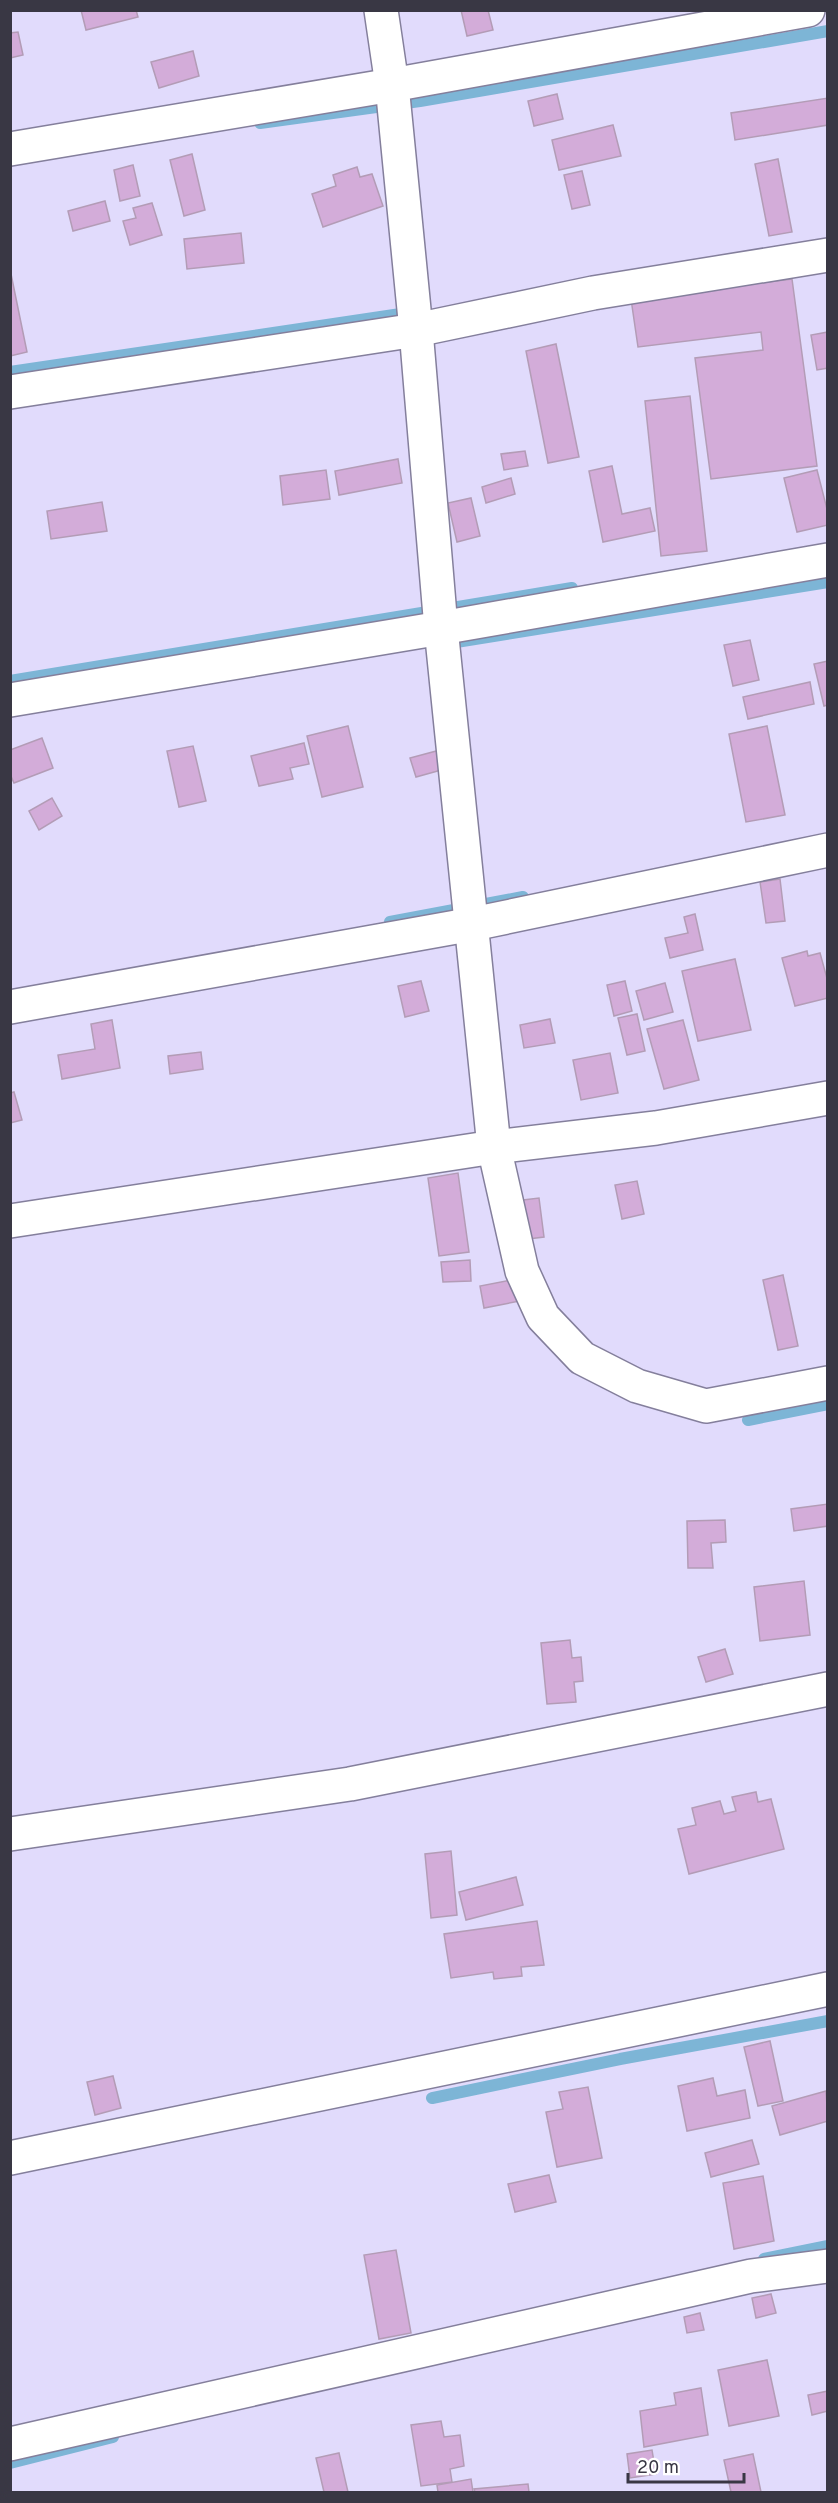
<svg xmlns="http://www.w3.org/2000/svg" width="838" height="2503" viewBox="0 0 838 2503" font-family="Overpass,sans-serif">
	<rect width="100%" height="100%" fill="#e1dbfc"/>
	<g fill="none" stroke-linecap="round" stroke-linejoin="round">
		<g stroke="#7db5d6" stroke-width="12">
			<polyline points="260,123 420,101 828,31"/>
			<polyline points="10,372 414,312"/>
			<polyline points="450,643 828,582"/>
			<polyline points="10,681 572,588"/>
			<polyline points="390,922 523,897"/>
			<polyline points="748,1420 828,1404"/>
			<polyline points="432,2098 620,2059 828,2021"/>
			<polyline points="764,2259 828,2246"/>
			<polyline points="10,2463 113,2437"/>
		</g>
	</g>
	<g fill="#d3acd9" stroke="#b39cb6" stroke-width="1.5">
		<polygon points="81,10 136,10 138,17 86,30"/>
		<polygon points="461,10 488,10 493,30 467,36"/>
		<polygon points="18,32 23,55 10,58 10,33"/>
		<polygon points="193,51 199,76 159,88 151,62"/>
		<polygon points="557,94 563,119 534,126 528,101"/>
		<polygon points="828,98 828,125 735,140 731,113"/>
		<polygon points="613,125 621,156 559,170 552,140"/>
		<polygon points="192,154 205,210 184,216 170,160"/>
		<polygon points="778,159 792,232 769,236 755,164"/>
		<polygon points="133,165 140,196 120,201 114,170"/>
		<polygon points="357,167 360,177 372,174 383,206 323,227 312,194 336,186 333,175"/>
		<polygon points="582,171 590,205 572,209 564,175"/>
		<polygon points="105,201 110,221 73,231 68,211"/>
		<polygon points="152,203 162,235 130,245 123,221 136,218 133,208"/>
		<polygon points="241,233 244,263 187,269 184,239"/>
		<polygon points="11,274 27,352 10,356 10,275"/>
		<polygon points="792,279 817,466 711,479 695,358 763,350 761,332 638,347 631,299"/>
		<polygon points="828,332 828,368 817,370 811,335"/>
		<polygon points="556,344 579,457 548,463 526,351"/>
		<polygon points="690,396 707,551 661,556 645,401"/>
		<polygon points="525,451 528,466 504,470 501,454"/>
		<polygon points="398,459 402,483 339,495 335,471"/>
		<polygon points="612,466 622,514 650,508 655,531 603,542 589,471"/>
		<polygon points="326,470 330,499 283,505 280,476"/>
		<polygon points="817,470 828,513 828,525 797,532 784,478"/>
		<polygon points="511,478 515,494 486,503 482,487"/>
		<polygon points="471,498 480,536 457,542 448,503"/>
		<polygon points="102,502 107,531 51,539 47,511"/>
		<polygon points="750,640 759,680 733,686 724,645"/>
		<polygon points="828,661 828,705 824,706 814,664"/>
		<polygon points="810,682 814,704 748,719 743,697"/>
		<polygon points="348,726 363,787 322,797 307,736"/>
		<polygon points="767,726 785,815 746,822 729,734"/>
		<polygon points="42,738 53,768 14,783 10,774 10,750"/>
		<polygon points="304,743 309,764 290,768 293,779 259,786 251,756"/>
		<polygon points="193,746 206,801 179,807 167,751"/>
		<polygon points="440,750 445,769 416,777 410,758"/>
		<polygon points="52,798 62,816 39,830 29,811"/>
		<polygon points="780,879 785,921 766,923 760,882"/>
		<polygon points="695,914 703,950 670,958 665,938 688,933 684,917"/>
		<polygon points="807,951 808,956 820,953 828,982 828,998 795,1006 782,958"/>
		<polygon points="735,959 751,1030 698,1041 682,971"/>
		<polygon points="421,981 429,1011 405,1017 398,986"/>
		<polygon points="625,981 632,1011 614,1016 607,985"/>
		<polygon points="665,983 673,1012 644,1020 636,991"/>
		<polygon points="637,1014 645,1051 627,1055 618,1018"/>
		<polygon points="550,1019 555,1043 524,1048 520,1025"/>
		<polygon points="112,1020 120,1068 62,1079 58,1055 95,1049 91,1024"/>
		<polygon points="683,1020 699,1080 664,1089 647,1029"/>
		<polygon points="201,1052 203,1069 170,1074 168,1056"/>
		<polygon points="610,1053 618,1093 581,1100 573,1060"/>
		<polygon points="14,1092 22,1120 10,1123 10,1093"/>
		<polygon points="458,1173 469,1252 439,1256 428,1178"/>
		<polygon points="637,1181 644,1214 622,1219 615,1185"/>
		<polygon points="539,1198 544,1237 520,1240 515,1201"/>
		<polygon points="470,1260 471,1281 443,1282 441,1262"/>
		<polygon points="783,1275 798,1346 778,1350 763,1280"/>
		<polygon points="521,1278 525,1300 484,1308 480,1286"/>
		<polygon points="828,1504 828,1526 794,1531 791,1509"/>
		<polygon points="725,1520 726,1542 711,1543 713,1568 688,1568 687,1521"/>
		<polygon points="804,1581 810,1635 760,1641 754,1587"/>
		<polygon points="570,1640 572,1658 581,1657 583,1681 574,1682 576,1702 547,1704 541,1643"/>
		<polygon points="725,1649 733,1674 706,1682 698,1657"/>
		<polygon points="756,1792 758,1802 771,1799 784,1849 689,1874 678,1829 696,1825 692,1808 720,1801 724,1814 736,1811 732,1797"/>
		<polygon points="451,1851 457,1915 431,1918 425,1854"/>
		<polygon points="516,1877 523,1905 466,1920 459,1892"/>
		<polygon points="537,1921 544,1965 521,1967 522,1976 494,1979 493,1972 451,1978 444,1934"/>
		<polygon points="770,2041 783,2101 758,2106 744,2047"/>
		<polygon points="113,2076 121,2108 95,2115 87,2082"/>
		<polygon points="713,2078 717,2096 745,2090 750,2118 687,2131 678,2086"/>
		<polygon points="588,2087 602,2158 557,2167 546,2112 563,2109 559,2092"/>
		<polygon points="826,2091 828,2121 780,2135 772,2106"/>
		<polygon points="752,2140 759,2164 711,2177 705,2153"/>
		<polygon points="549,2175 556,2202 515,2212 508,2184"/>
		<polygon points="763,2176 774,2241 734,2249 723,2183"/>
		<polygon points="396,2250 411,2333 379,2339 364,2255"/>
		<polygon points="771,2294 776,2313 756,2318 752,2298"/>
		<polygon points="700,2313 704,2330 687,2333 684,2317"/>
		<polygon points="767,2360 779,2416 729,2426 718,2370"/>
		<polygon points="701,2388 708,2435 644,2447 640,2411 676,2405 674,2393"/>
		<polygon points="828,2391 828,2411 812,2415 808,2395"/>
		<polygon points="441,2421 444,2437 460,2435 464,2466 450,2469 452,2482 421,2486 411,2425"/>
		<polygon points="652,2450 656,2474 630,2478 627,2454"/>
		<polygon points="339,2453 348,2492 324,2492 316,2458"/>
		<polygon points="753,2454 761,2492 731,2492 724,2460"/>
		<polygon points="471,2479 473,2492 438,2492 437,2485"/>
		<polygon points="528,2484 529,2492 475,2492 474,2489"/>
	</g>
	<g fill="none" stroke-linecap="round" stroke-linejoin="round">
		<g stroke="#847f9c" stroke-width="36">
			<g id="minor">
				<polyline points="381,10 392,85 416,330 441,628 494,1147 522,1271 543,1317 582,1358 637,1386 706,1406 828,1383"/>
				<polyline points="10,149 392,85 808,10"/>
				<polyline points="10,392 416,330 593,293 828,255"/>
				<polyline points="10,700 441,628 828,560"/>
				<polyline points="10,1007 473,924 828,850"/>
				<polyline points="10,1221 494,1147 656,1128 828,1098"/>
				<polyline points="10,1834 350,1784 828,1689"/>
				<polyline points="10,2158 828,1989"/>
				<polyline points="10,2444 751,2276 828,2266"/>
			</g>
		</g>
		<use href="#minor" stroke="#fff" stroke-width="33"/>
	</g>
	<rect width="838" height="2503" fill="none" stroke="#393744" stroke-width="24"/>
	<path d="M628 2473v9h116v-9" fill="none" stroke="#393744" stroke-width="3"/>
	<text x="637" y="2473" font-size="18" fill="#393744" stroke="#ffffff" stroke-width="4.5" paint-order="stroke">20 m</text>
</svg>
